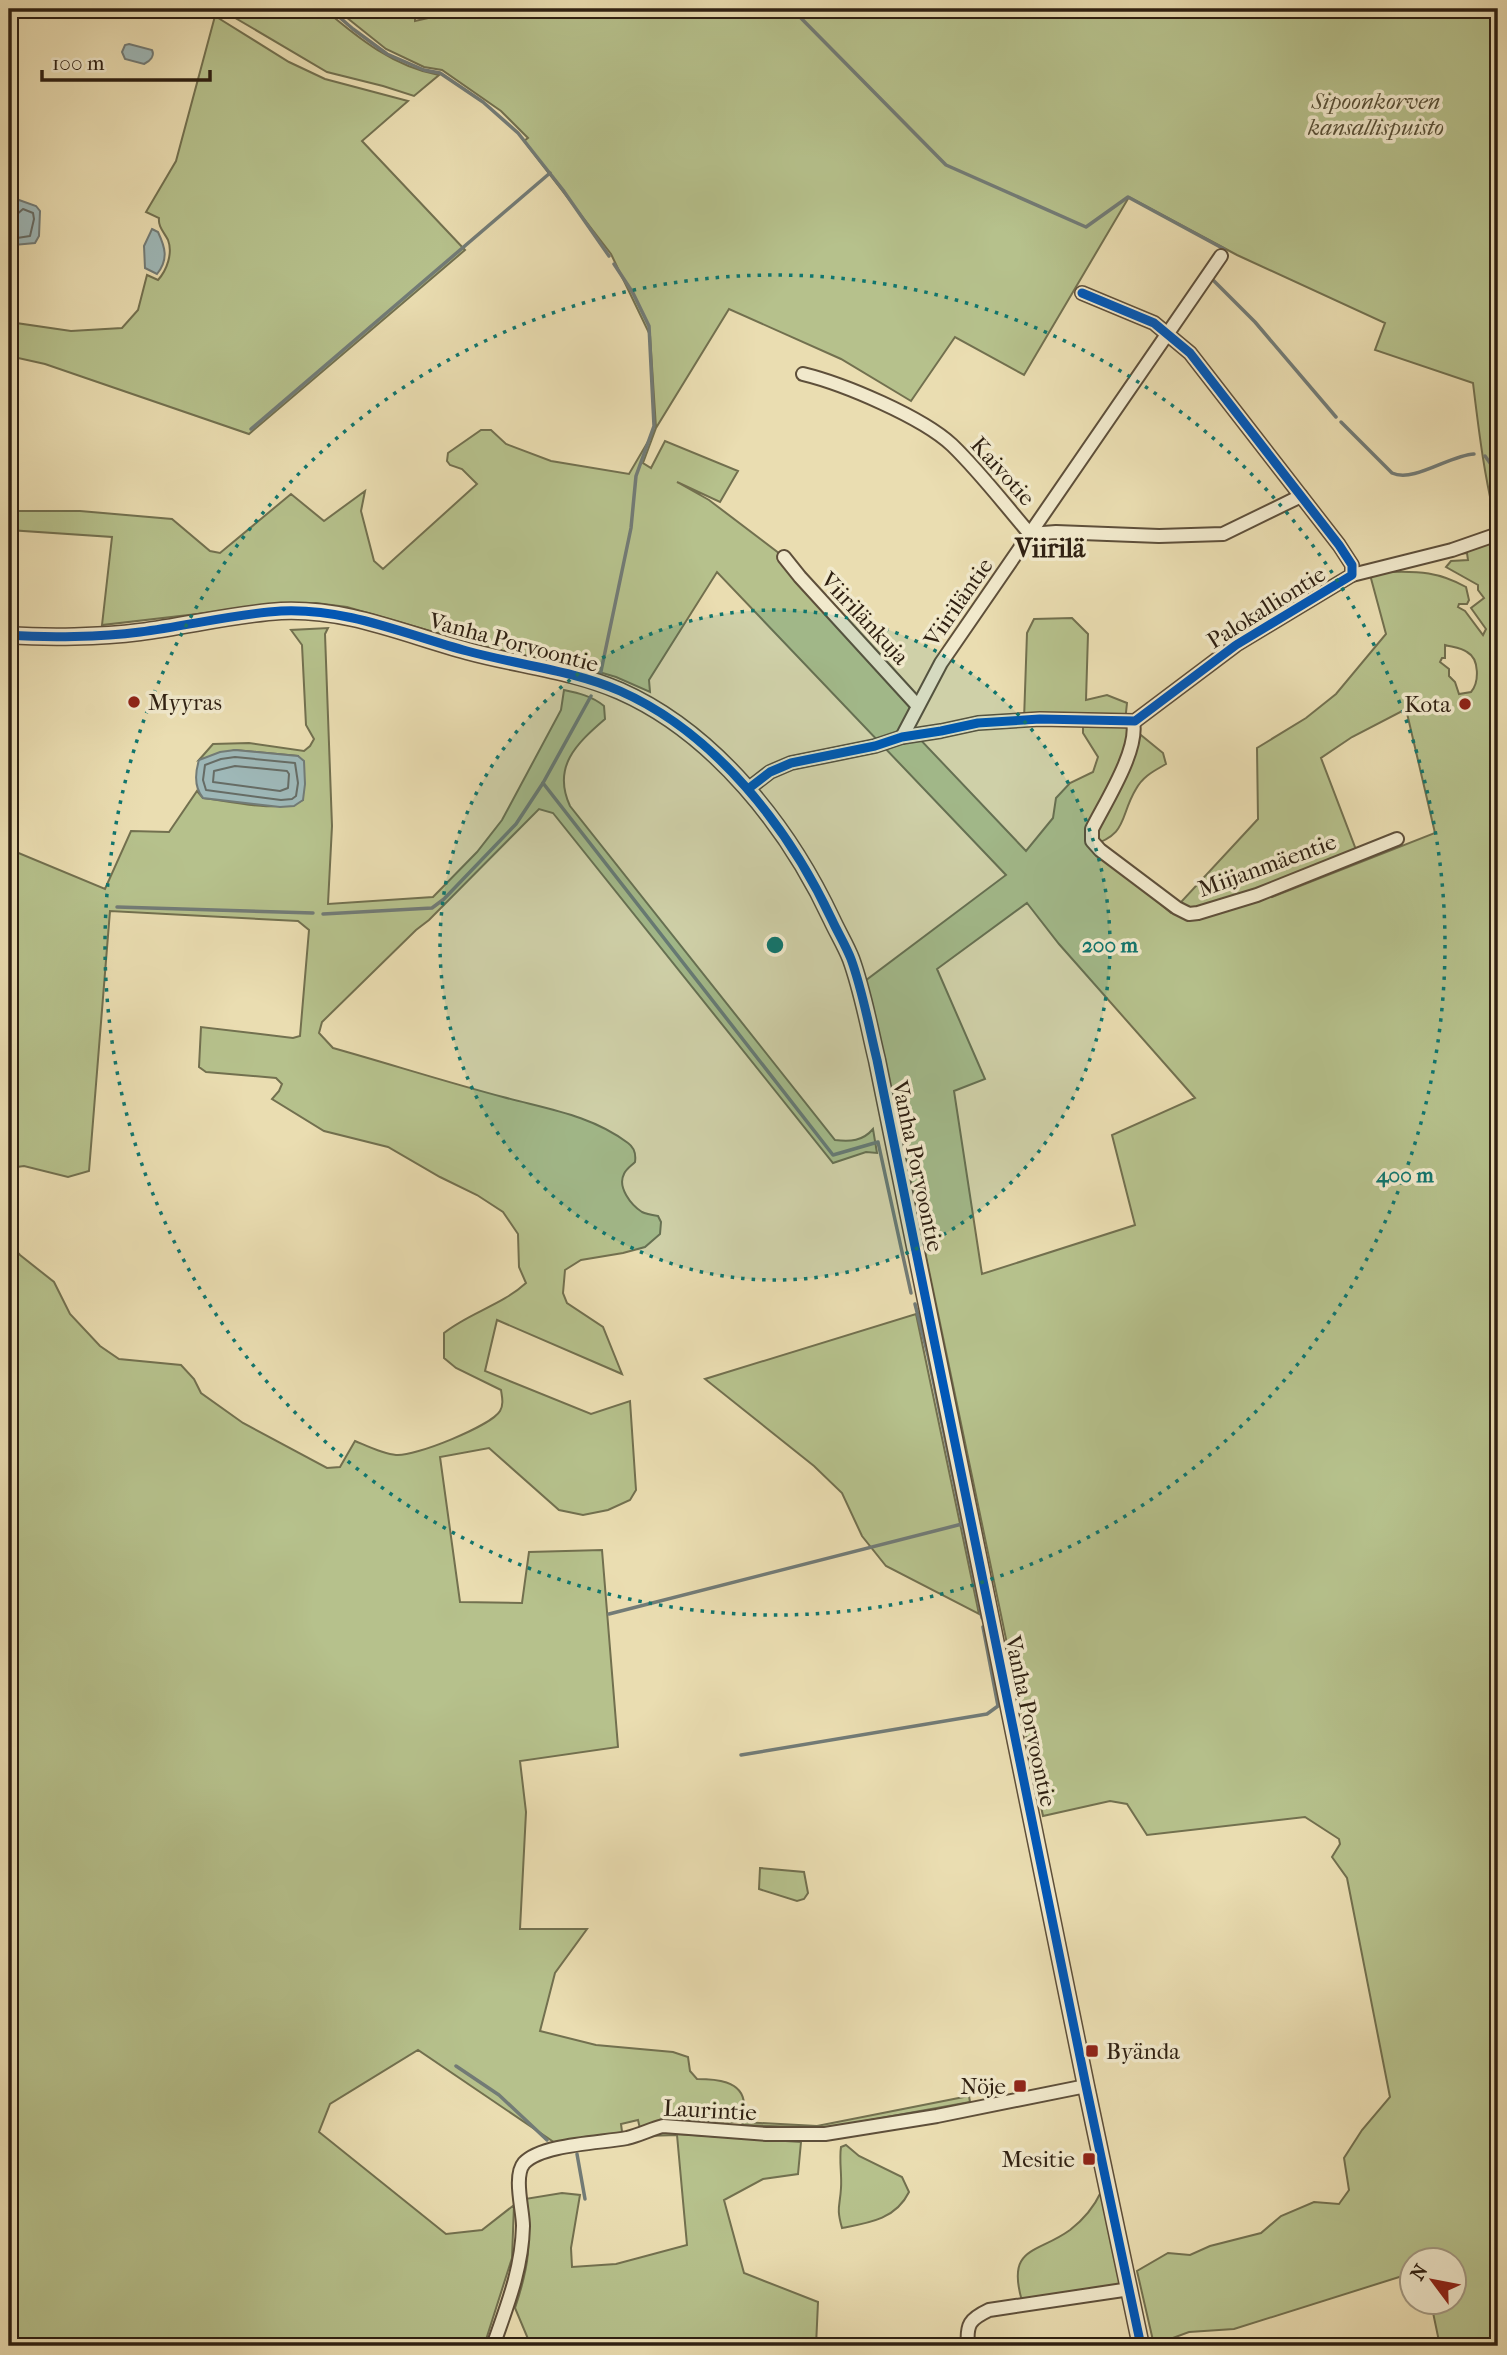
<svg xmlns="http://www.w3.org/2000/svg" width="1507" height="2355" viewBox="0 0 1507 2355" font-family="'IM FELL French Canon',serif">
	<rect width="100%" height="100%" fill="#eaddb1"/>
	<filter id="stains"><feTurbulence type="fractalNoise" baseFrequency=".00286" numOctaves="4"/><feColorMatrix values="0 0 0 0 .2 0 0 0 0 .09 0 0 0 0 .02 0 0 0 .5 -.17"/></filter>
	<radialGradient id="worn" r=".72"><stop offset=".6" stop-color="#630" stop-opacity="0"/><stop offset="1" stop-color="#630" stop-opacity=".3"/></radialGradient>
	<g fill="#b6c18c" stroke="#72704f" stroke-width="2" fill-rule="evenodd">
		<path d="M220 9H324C358 38 394 67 439 75L414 96 383 86 327 72Z"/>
		<path d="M336 9H415V21L468 9H1498V531C1485 482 1479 433 1473 383L1375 350 1385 323 1237 255 1129 197 1024 375 955 337 911 401 841 359 729 309 656 428 643 463 651 468 665 441 738 471 720 502 677 482 709 500 784 557 917 705 902 737 916 735 1026 851 1053 818 1056 798 1070 783 1093 772 1098 757 1083 733V721L1024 720 1027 633 1034 619 1072 618 1088 634 1086 700 1107 695 1127 703 1125 722 1163 753 1166 764C1154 771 1143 776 1136 789 1119 817 1129 834 1090 846L1171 913 1258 819 1257 748 1306 718 1336 694 1386 634 1369 571 1388 566 1389 572C1419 571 1439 572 1466 587L1469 600 1467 604H1459L1458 607 1465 611 1483 635 1486 629 1471 608 1484 598 1478 590V585L1446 567 1451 561 1468 560 1467 553 1451 555 1498 531V2346H1440L1431 2303 1454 2302V2260H1412V2273L1234 2329 1189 2332 1154 2345 1137 2271 1168 2253 1190 2255 1210 2246 1261 2233 1281 2216 1314 2202 1339 2204 1349 2190 1344 2158 1362 2130 1390 2097 1347 1878 1332 1857 1340 1844 1339 1839 1305 1817 1147 1835 1127 1804 1110 1801 1043 1816 898 1122 865 981 1006 875 717 572 649 680 650 692 616 677 582 667 489 648 347 607 316 603 249 608 102 625 112 537 9 530V511H80L172 519 210 551 220 553 291 494 324 521 365 491 361 511 374 561 383 569 477 484 462 469 450 465 447 461 448 453 481 430H491L506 444 551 461 629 474 656 428 650 335 611 254 524 141 528 138 501 111 442 70 424 67 386 49ZM1445 645C1452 647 1462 648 1467 652 1480 659 1479 683 1471 692L1459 694 1455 682 1449 676V669L1440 662 1442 658H1445ZM1406 709 1435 833 1272 897 1268 891 1358 855 1321 758 1352 737ZM1027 903 1059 944 1195 1098 1112 1135 1135 1225 982 1274 954 1091 985 1079 937 969Z"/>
		<path d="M215 16 289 62 325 79 408 101 362 141 465 250 249 434 45 364 9 356V322L71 331 122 328 138 310 147 275 158 280C167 270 173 253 168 240 164 232 158 227 159 218L146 212 176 161Z"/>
		<path d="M328 628 325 634 332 826 328 904 433 897 477 852 502 820 561 710 564 690C578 693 592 696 604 706L605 719C576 744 552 767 570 806L835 1140C850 1142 863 1141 873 1129L877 1153 866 1152 833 1163 553 813 539 809 429 920 416 930 322 1022 319 1033 333 1048C390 1064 446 1082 503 1097 547 1109 591 1115 628 1143 635 1148 636 1155 635 1162 631 1166 626 1169 624 1174 617 1187 631 1205 642 1212 646 1214 652 1215 658 1216L661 1222 660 1234 645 1247 623 1253 581 1260 565 1270 563 1293 567 1303 603 1327 622 1374 497 1320 485 1371 591 1414 630 1401 636 1490 630 1500 608 1510 583 1515 559 1510 489 1448 440 1457 460 1602 522 1603 529 1552 602 1550 618 1747 520 1761 526 1812 520 1929H587L555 1973 540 2031 596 2045 673 2052 688 2057 690 2071 697 2079C714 2079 743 2080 744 2104 744 2110 743 2116 743 2122L817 2126 969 2096 970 2102 826 2128 743 2125 742 2122 675 2120 678 2134 801 2142 798 2174 763 2179 724 2200 744 2273 818 2302 816 2346H531L515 2308C529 2266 532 2243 525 2199L562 2193 580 2195 571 2248 572 2267 616 2264 687 2245 677 2135 646 2136 641 2133 638 2120 621 2124 623 2139 564 2149 418 2050 330 2104 319 2132 446 2234 482 2230 514 2205 512 2258 484 2346H9V1243L20 1255 54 1282 70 1314 100 1346 119 1359 181 1365 194 1379 201 1393 243 1423 327 1468 340 1467 355 1441C367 1446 383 1454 396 1455 414 1457 491 1426 500 1411 504 1404 502 1397 501 1390L456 1368 444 1358V1333C469 1313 502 1305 526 1283L519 1267 518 1234 503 1212 477 1195 440 1177 388 1147 324 1131 272 1099 279 1091 282 1084 276 1078 206 1072 199 1067 201 1027 293 1038 300 1036 309 930 298 921 110 911 89 1171 68 1177 24 1166 9 1168V849L105 889 131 831 169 832 197 791 203 798C229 801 281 814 303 800L298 756 235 750 199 760 213 744 249 743 304 751 310 746 314 739 306 725 302 645 291 630Z"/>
		<polygon points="916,1314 979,1614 886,1566 862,1536 842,1493 814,1466 705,1379"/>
		<polygon points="760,1868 804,1872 808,1893 804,1899 797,1901 759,1889"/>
		<path d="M846 2145 859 2156 902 2177 909 2192C896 2219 869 2223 842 2228 836 2207 840 2207 841 2188 842 2174 839 2161 841 2147Z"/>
		<path d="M1101 2192 1122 2278 1118 2287 1022 2301C1006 2246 1037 2254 1070 2230 1083 2220 1094 2207 1101 2192Z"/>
	</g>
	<g fill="#9eb8b8" stroke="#727b76" stroke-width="2">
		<path d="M129 44 152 50C155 56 150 61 144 64L125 59 122 52 125 45Z"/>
		<path d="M19 200 36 206 40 211 39 236 35 243 14 245 10 241C9 227 8 210 19 200Z"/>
		<path d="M152 229 158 232C165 247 169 259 157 274L145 268 144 246Z"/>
		<path d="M235 750 298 756 304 761 305 784 303 800 294 806 280 807 203 798C194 787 195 773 199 760L220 752Z"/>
	</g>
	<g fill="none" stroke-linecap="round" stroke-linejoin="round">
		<g stroke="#666c65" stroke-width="2">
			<polyline points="9,217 15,216 23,209 33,213 34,219 30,236 17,238 9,236"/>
			<polygon points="235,757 295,763 298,783 296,796 292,799 281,800 206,790 203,780 205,765 221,759"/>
			<polygon points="235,766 287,771 289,774 288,788 280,791 213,782 214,771"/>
		</g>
		<g stroke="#727b76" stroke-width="3.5">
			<polyline points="330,9 353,29 387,54 424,70 440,73 483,102 518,133 563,190 609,256"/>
			<polyline points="792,9 946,165 1086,227 1128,197 1224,249 1221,254"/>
			<polyline points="1211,278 1255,322 1336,417"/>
			<path d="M1341 422 1392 473C1414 483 1450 455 1474 454"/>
			<polyline points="251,429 550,173"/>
			<polyline points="1485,456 1498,474"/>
			<polyline points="600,676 631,528 636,476 654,426 649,326 633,293 614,264"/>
			<polyline points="543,783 833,1155 878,1142 911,1293"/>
			<polyline points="117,907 313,913"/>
			<polyline points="323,914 432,908 444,899 516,824 543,783 591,696"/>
			<polyline points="915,1304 928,1355 982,1618"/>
			<polyline points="609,1614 962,1524"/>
			<polyline points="741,1755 987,1714 998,1706 983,1627"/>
			<polyline points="456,2066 499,2095 547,2140"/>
			<polyline points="577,2154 585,2199"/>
		</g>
		<g stroke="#5e4f3a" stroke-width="16">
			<g id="minor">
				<path d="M803 374C844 384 922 417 952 445 980 472 1005 505 1030 534"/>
				<polyline points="1030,534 1056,532 1159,536 1223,534 1301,496"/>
				<polyline points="784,557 800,577 917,705"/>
				<polyline points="1352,575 1452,550 1498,534"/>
				<path d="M1133 722C1139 750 1105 803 1092 829V841L1100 850 1177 908 1189 914 1198 913 1257 895 1397 839"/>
				<polyline points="902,737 941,663 1221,256"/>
				<polyline points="748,789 770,772 791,763 875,746 902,737 941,731 978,723 1040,719 1135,721 1236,645 1352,575 1352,565 1339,545 1190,353 1154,323 1082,293"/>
				<path d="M493 2346C507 2306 522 2269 523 2226 523 2210 513 2176 524 2163 542 2144 601 2143 627 2138 640 2135 651 2129 663 2126L766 2134H825L937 2116 1086 2086"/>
				<path d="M968 2346C966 2324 970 2319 989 2310L1130 2289"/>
			</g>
		</g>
		<g stroke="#5e4f3a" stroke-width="19">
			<path id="tertiary" d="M9 635C48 638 101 637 140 632 187 626 234 614 281 611 347 608 404 634 467 651 518 665 572 670 620 691 715 733 789 828 832 920 838 933 846 946 851 959 863 992 869 1027 877 1060L1086 2086 1141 2346"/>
		</g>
		<use href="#minor" stroke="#f1e9cc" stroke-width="12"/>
		<use href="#tertiary" stroke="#f1e9cc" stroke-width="16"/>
		<g stroke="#f1e9cc" stroke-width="13">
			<g id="cycleway">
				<path d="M9 635C48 638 101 637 140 632 187 626 234 614 281 611 347 608 404 634 467 651 518 665 572 670 620 691 715 733 789 828 832 920 838 933 846 946 851 959 863 992 869 1027 877 1060L1086 2086 1141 2346"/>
				<polyline points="748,789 770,772 791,763 875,746 902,737 941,731 978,723 1040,719 1135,721 1236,645 1352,575 1352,565 1339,545 1190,353 1154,323 1082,293"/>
			</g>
		</g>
		<use href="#cycleway" stroke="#0057b8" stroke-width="9"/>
	</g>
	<circle cx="775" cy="945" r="335" fill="#0f766e" fill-opacity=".12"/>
	<g fill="none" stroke="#0f766e" stroke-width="3.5" stroke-dasharray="3.5 7">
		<circle cx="775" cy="945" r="335"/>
		<circle cx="775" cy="945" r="670"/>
	</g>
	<g fill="#8f2418" stroke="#f1e9cc" stroke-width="2.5">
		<circle cx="134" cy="702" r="7"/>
		<circle cx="1465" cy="704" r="7"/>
		<rect x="1085" y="2044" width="14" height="14" rx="3.5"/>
		<rect x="1013" y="2079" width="14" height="14" rx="3.5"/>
		<rect x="1082" y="2152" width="14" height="14" rx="3.5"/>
	</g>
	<g text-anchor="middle" stroke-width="7" stroke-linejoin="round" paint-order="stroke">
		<g font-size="23" font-style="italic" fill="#585037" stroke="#f1e9cc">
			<text x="1376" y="109">Sipoonkorven<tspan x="1376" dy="26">kansallispuisto</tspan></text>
		</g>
		<g font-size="23" fill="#2f2012" stroke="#f1e9cc">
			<text transform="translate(1003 471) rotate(48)" y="8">Kaivotie</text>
			<text transform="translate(958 602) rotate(-55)" y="8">Viiriläntie</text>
			<text transform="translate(1266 607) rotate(-32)" y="8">Palokalliontie</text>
			<text transform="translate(865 618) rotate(47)" y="8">Viirilänkuja</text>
			<text transform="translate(514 642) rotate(15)" y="8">Vanha Porvoontie</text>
			<text transform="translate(1267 865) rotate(-20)" y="8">Miijanmäentie</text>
			<text transform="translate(918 1166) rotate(78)" y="8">Vanha Porvoontie</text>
			<text transform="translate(1031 1721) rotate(78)" y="8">Vanha Porvoontie</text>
			<text transform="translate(710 2110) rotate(3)" y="8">Laurintie</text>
		</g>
		<g font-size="23" fill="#2f2012" stroke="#f1e9cc" text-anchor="end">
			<text x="148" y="710" text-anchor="start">Myyras</text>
			<text x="1451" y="712">Kota</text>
			<text x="1106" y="2059" text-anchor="start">Byända</text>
			<text x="1006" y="2094">Nöje</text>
			<text x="1075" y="2167">Mesitie</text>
		</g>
		<g font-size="26" font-weight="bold" fill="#2f2012" stroke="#f1e9cc">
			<text x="1050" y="557">Viirilä</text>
		</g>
	</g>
	<circle cx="775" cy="945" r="10" fill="#0f766e" stroke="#f1e9cc" stroke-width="3.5"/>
	<g font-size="21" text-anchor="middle" font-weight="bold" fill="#0f766e" stroke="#f1e9cc" stroke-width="7" stroke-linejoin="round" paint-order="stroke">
		<text x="1110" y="952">200 m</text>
		<text x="1405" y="1182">400 m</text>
	</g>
	<rect width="1507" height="2355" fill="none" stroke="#eaddb1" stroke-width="35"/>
	<rect x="10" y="10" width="1486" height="2334" fill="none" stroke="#2f2012" stroke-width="3.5"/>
	<rect x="18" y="18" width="1472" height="2320" fill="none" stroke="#2f2012" stroke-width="2"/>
	<g transform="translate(1433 2281) rotate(302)"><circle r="33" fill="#f1e9cc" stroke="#a39982" stroke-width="2"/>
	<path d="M0-5L12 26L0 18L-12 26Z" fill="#8f2418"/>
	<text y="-10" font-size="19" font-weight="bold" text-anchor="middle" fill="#2f2012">N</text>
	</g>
	<path d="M42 70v10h168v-10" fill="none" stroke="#2f2012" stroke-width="3.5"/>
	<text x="52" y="70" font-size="21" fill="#2f2012" stroke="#f1e9cc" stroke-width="5" paint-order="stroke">100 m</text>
	<rect width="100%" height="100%" filter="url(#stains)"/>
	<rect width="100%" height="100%" fill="url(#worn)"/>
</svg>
